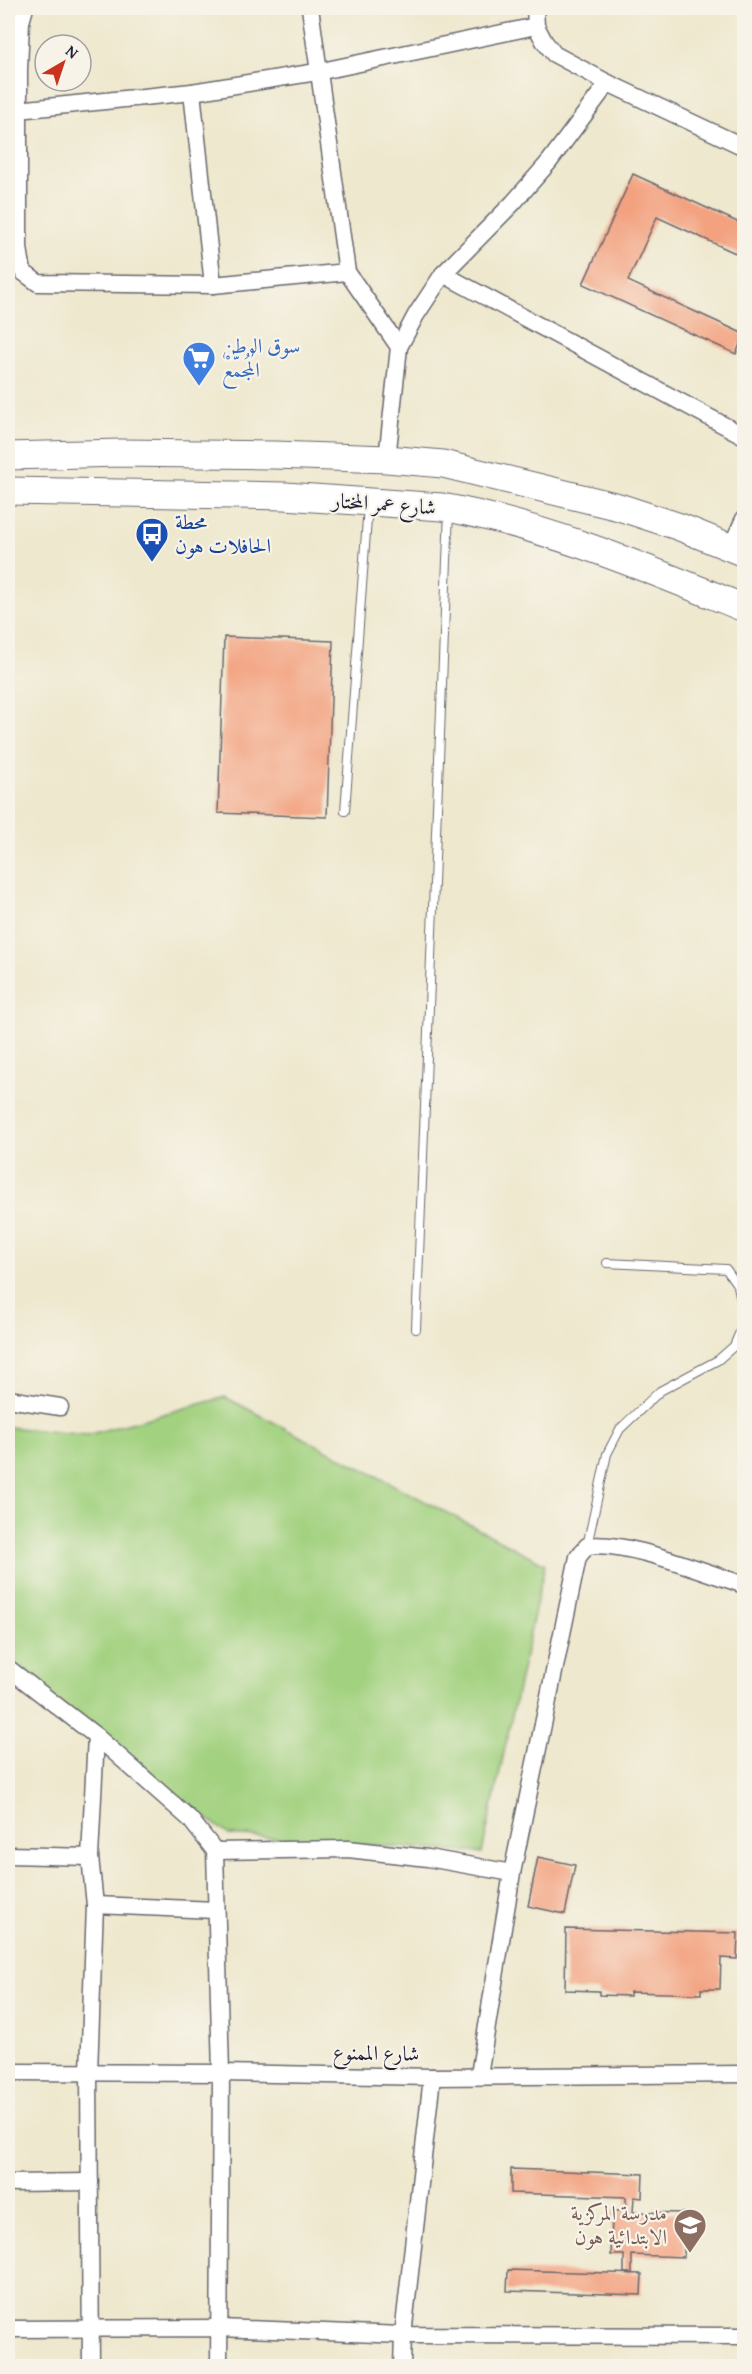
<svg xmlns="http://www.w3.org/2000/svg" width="752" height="2374" viewBox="0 0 752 2374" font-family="'Gentium Book Plus',Amiri,serif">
	<rect width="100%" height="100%" fill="#f7f3e8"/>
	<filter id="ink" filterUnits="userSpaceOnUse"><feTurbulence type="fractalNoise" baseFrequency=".0167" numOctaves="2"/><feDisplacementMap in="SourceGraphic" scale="12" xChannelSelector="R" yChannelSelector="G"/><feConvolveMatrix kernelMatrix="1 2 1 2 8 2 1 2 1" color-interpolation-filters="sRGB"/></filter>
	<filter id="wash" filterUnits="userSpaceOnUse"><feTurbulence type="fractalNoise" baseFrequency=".008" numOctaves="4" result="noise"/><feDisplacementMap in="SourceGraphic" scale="24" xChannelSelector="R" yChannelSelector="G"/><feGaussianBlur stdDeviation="1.35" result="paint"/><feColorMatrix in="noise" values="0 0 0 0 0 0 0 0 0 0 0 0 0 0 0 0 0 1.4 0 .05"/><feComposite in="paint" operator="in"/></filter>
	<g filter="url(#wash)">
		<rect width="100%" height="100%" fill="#eee8ce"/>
		<polygon fill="#a2d17f" stroke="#627a5d" stroke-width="1.5" points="225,1397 545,1564 482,1853 229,1835 8,1667 8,1427 87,1435"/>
		<g id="blocks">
			<g fill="#f3a17f">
				<polygon points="633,174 744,225 744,257 657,217 628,281 744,334 736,354 583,284"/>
				<polygon points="224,637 333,641 327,817 218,813"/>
				<polygon points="538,1857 575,1865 565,1914 528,1906"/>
				<polygon points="566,1929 738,1933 737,1959 721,1958 720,1989 701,1989 701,1994 630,1992 630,1996 599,1995 599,1991 565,1990"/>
				<polygon points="511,2169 643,2174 642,2198 634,2197 633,2212 685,2213 684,2257 632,2255 632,2273 624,2273 624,2255 611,2255 612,2211 626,2211 626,2197 511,2193"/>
				<polygon points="508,2270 642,2274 641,2295 507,2291"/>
			</g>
		</g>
	</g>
	<g filter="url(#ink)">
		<use href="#blocks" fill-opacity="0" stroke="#69676e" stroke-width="1.5"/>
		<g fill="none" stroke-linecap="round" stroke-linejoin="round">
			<g stroke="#69676e" stroke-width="10">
				<g id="lane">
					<polyline points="345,811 368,506"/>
					<polyline points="607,1263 726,1269 738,1286 744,1314"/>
					<polyline points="416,1329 449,511"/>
					<polyline points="587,1546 607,1454 620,1429 660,1391 718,1360 734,1346 744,1322"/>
				</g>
			</g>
			<g stroke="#69676e" stroke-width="19">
				<g id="street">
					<polyline points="25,8 21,22 19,70 19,248 23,272 38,283 213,285"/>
					<polyline points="310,8 347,272 399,347"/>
					<polyline points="535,8 536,26 544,41 554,54 608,83 744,147"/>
					<polyline points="192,92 213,285 347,272"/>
					<polyline points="18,110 192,92 317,72 536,26"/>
					<polyline points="443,274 744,436"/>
					<polyline points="387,459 399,347 416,315 443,274 513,203 549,162 608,83"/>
					<polyline points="731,547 744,519"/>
					<polyline points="8,1399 60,1407"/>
					<polyline points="8,1668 96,1736 190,1819 215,1851 221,2073 219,2366"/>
					<polyline points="215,1851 348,1849 428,1858 512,1873"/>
					<polyline points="8,1855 90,1857"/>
					<polyline points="95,1905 216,1910"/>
					<polyline points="8,2072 221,2073 432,2077 744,2074"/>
					<path d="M479 2075 512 1873 578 1557 587 1546C625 1540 705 1572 744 1585"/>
					<polyline points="8,2183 90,2182"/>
					<polyline points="8,2329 219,2328 403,2335 744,2336"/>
					<polyline points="91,2366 89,2072 95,1905 90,1857 96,1736"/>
					<polyline points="402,2366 403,2335 432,2077"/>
				</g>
			</g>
			<g stroke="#69676e" stroke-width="29">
				<g id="primary">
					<polyline points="8,456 120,453 275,455 387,459 443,464 619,507 680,527 744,553"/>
					<path d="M8 491 285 496 442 507C547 526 646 568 744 608"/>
				</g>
			</g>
			<use href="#lane" stroke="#fff" stroke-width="8"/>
			<use href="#street" stroke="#fff" stroke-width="16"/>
			<use href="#primary" stroke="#fff" stroke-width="27"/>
		</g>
	</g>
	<defs>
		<g id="supermarket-pin" transform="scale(1.725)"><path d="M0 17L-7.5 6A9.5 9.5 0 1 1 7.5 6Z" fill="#3f7fe0" stroke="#f7f3e8"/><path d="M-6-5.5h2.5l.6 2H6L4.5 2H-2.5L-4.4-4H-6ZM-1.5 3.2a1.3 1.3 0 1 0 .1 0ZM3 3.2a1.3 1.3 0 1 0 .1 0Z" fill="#fff"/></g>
		<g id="bus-pin" transform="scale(1.725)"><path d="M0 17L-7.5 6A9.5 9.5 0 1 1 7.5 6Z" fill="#1a4fb4" stroke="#f7f3e8"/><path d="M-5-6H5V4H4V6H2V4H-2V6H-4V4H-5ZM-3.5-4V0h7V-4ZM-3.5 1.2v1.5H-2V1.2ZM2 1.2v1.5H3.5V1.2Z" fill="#fff"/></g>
		<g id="school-pin" transform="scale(1.725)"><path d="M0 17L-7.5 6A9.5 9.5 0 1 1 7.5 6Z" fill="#8d6e63" stroke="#f7f3e8"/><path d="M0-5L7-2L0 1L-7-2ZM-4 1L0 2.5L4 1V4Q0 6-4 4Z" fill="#fff"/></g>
	</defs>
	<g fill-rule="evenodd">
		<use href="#supermarket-pin" x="199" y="358"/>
		<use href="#bus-pin" x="152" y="534"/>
		<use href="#school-pin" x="690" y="2225"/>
	</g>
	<g text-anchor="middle" stroke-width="4.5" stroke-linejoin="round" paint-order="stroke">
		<g font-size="21" fill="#366cbe" stroke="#f7f3e8" text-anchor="start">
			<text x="222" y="353">سوق الوطن<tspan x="222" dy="24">المُجمّعْ</tspan></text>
		</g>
		<g font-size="21" fill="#22223b" stroke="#f7f3e8">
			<text transform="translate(384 504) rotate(4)" y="7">شارع عمر المختار</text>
			<text transform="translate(376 2053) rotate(1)" y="7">شارع الممنوع</text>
		</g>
		<g font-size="21" fill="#164399" stroke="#f7f3e8" text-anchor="start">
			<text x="175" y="529">محطة<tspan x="175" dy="24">الحافلات هون</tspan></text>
		</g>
		<g font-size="21" fill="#785e54" stroke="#f7f3e8" text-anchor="end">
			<text x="667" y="2220">مدرسة المركزية<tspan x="667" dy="24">الابتدائية هون</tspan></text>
		</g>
	</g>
	<rect width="752" height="2374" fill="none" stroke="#f7f3e8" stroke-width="30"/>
	<g transform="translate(63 63) rotate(39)"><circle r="28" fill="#f7f3e8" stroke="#a29fa3" stroke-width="1.5"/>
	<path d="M0-4.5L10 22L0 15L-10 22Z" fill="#c8321e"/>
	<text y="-9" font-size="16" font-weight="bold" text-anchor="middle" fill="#22223b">N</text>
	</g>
</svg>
